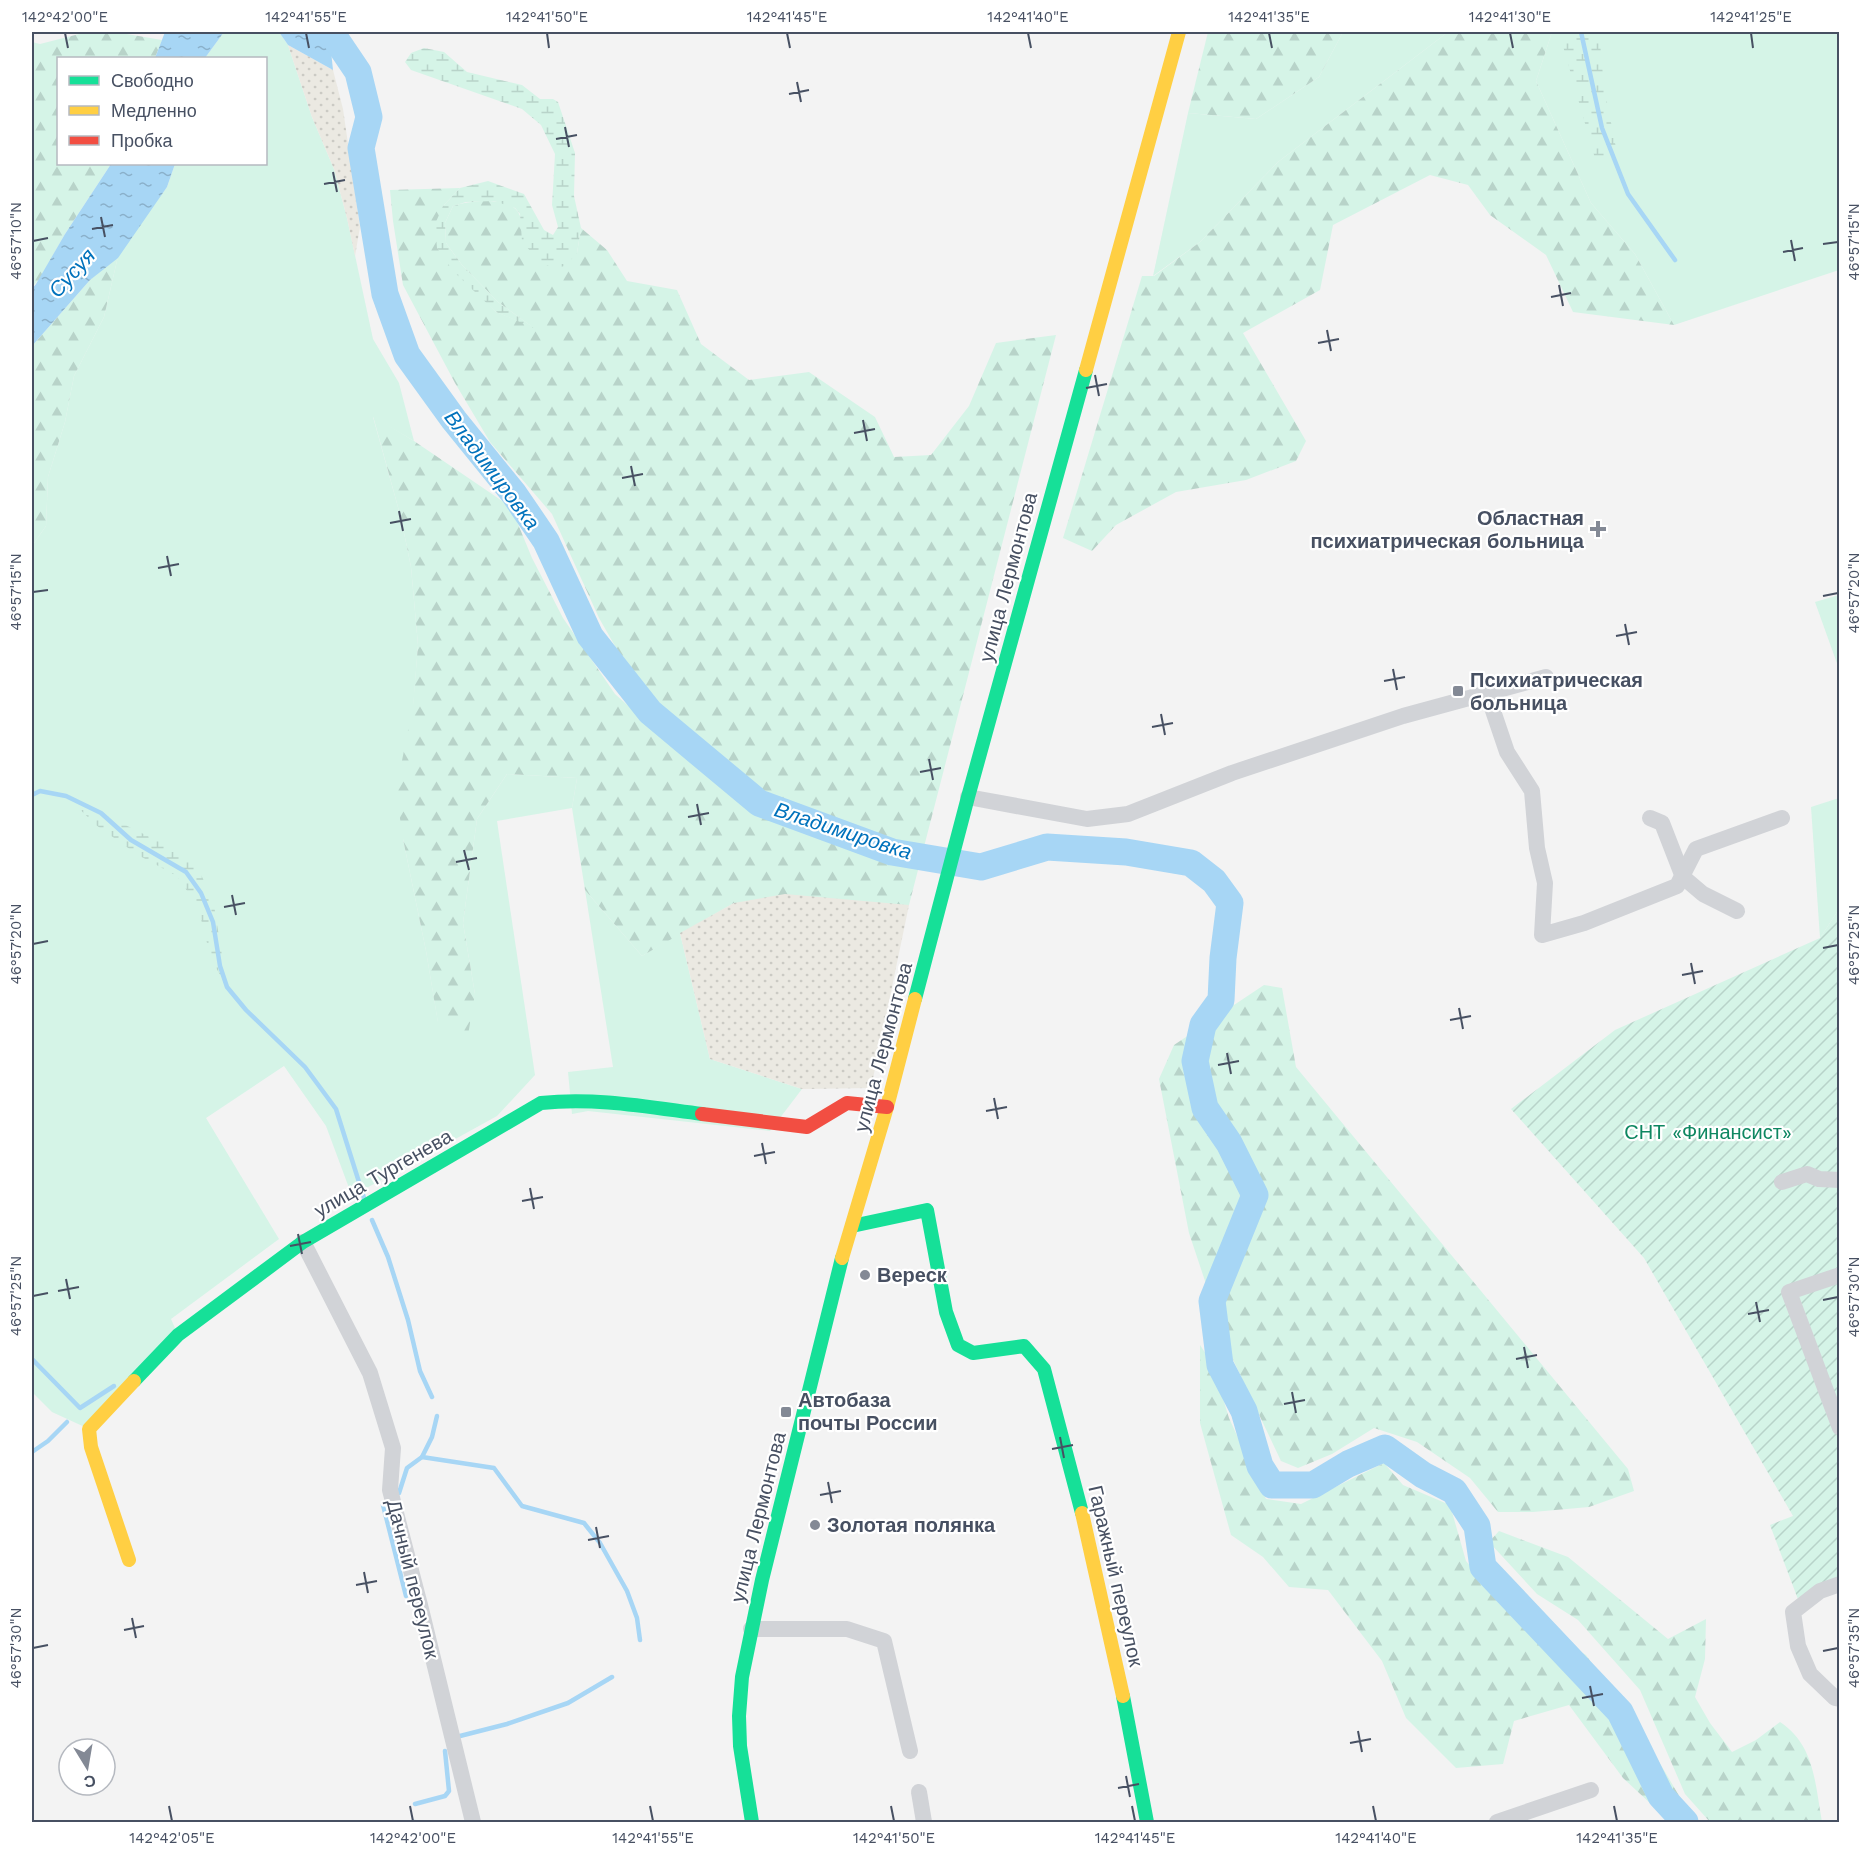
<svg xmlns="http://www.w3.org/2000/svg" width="1871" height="1854" viewBox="0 0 1871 1854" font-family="'Work Sans',sans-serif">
	<defs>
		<pattern id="forest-firs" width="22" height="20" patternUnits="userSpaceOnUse" patternTransform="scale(1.5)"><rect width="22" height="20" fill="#d5f4e7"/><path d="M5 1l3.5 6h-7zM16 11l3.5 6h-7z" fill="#b8d3c9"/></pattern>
		<pattern id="wetland-marsh" width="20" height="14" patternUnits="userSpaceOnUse" patternTransform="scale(1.5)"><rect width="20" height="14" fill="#d5f4e7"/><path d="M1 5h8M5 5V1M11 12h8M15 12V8" fill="none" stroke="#b8d3c9"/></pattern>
		<pattern id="sand-dots" width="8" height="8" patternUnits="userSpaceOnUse" patternTransform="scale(1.5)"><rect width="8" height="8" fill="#ebe9e2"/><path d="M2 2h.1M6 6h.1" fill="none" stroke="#cbcac4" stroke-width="1.8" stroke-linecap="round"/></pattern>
		<pattern id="garden-furrows" width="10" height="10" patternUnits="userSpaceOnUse" patternTransform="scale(1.5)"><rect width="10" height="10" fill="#d5f4e7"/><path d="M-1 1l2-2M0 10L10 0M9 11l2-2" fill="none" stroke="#b8d3c9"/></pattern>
		<pattern id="water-ripples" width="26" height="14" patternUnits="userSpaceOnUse" patternTransform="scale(1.5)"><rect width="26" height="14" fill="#a7d6f5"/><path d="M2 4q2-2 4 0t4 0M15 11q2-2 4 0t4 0" fill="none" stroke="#8ab0ca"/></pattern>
	</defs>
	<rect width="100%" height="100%" fill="#f3f3f3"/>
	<g fill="#d5f4e7">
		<polygon points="224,32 279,32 288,45 312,117 334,169 347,218 373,339 399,383 414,441 373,417 401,518 411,567 418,645 403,839 426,951 438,1022 475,994 463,923 477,819 507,774 577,778 572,808 497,821 535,1075 497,1116 352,1196 326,1126 284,1066 206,1118 279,1239 171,1319 178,1335 89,1429 52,1412 32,1392 32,546 46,526 48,477 65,422 74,376 104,317 119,252 167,187 175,164 266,164 266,58 205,58"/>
		<polygon points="1343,32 1448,32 1278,162 1200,242 1153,276 1188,113 1256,119 1319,77"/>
		<polygon points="1552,32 1839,32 1839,270 1674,325 1635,254 1591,203 1536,81"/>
		<polygon points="1839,595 1840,595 1839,669 1815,602"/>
		<polygon points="1839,798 1839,909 1820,938 1811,807"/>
		<polygon points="585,890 642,956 680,933 710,1059 802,1089 770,1131 588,1111 572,1114 568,1072 613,1067"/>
	</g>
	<g fill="url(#forest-firs)">
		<polygon points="87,32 115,32 162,40 155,58 58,58 58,164 111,164 65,234 39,280 32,287 32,42 40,44"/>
		<polygon points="1208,32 1343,32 1319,77 1256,119 1188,113"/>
		<polygon points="1448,32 1552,32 1536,81 1591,203 1635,254 1674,325 1573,312 1546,255 1490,215 1468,185 1430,175 1333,225 1320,290 1243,333 1306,441 1296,461 1246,480 1176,492 1116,525 1092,551 1063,538 1142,276 1154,276 1200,242 1278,162"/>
		<path d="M460 188 443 206 437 248 496 312 531 326 498 302 462 265 446 243 445 223 453 206C468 201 507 196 518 212 523 219 522 232 523 241L577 253 581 228 607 250 627 281 677 290 701 344 749 380 809 372 875 417 894 457 931 455 969 406 996 343 1056 335 909 905 898 910 734 903 642 956 585 890 572 808 577 778 507 774 477 819 463 923 475 994 467 1041 438 1023 426 951 403 839 396 791 413 705 418 645 411 567 401 518 373 416 414 441 511 507 532 558 563 618 615 694 671 744 599 618 552 514 490 442 455 383 403 285 393 221 390 190Z"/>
		<polygon points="119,252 104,317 74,376 65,422 48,477 46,526 32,546 32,346 90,280"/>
		<polygon points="1264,985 1282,988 1296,1067 1628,1469 1634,1491 1589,1507 1533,1512 1498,1512 1470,1478 1417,1442 1374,1428 1332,1454 1298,1468 1281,1461 1227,1347 1189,1233 1159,1079 1174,1045"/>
		<polygon points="1200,1345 1212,1363 1229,1418 1266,1499 1301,1504 1384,1463 1403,1485 1450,1505 1466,1561 1502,1604 1586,1655 1652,1750 1684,1804 1666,1818 1623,1778 1569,1705 1514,1721 1503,1764 1456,1768 1406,1718 1382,1661 1328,1590 1289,1587 1263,1557 1231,1535 1200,1423"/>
		<path d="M1499 1531 1568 1557 1668 1639 1706 1619 1705 1659 1695 1697 1710 1723 1732 1752 1756 1740 1780 1722C1815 1745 1815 1784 1822 1822H1710L1685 1794 1640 1690 1578 1620 1537 1594 1489 1542Z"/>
	</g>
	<g fill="url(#wetland-marsh)">
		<polygon points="1559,32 1599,32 1604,87 1618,158 1596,162"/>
		<polygon points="424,48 444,52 467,72 522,85 540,99 553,99 558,102 575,153 574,196 581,228 577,253 565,266 554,268 539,262 522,241 520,214 515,208 494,201 466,202 453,206 445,223 446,243 462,265 498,302 534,328 496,312 453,271 437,248 435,224 443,206 460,188 488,181 524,194 544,230 553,235 558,227 552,205 555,154 541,125 522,109 411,70 405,62 411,53"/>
		<polygon points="66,796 162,843 196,865 213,899 227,987 211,959 198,907 177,876 138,855 96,825"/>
	</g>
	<g fill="url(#sand-dots)">
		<polygon points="288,45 333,70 343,109 360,227 355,256 347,218 334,169 312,117"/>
		<polygon points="785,894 909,905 871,1088 802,1089 710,1059 680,933 734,903"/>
	</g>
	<polygon fill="url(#garden-furrows)" points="1839,909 1839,1591 1799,1602 1770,1525 1793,1516 1644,1258 1511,1109 1615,1030 1820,938"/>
	<g fill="url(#water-ripples)">
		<polygon points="165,32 224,32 205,58 155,58"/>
		<polygon points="279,32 329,32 333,70 288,45"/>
		<polygon points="111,164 175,164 167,187 118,258 90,280 32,346 32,289 36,284 65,234"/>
	</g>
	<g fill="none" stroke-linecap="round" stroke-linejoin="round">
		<g stroke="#a7d6f5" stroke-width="4.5">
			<polyline points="1581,32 1602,128 1628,194 1675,260"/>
			<polyline points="32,795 40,791 66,796 101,813 131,840 186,872 201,893 213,922 220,966 227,987 246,1010 305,1067 336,1109 364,1198"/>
			<polyline points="372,1220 388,1257 408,1320 420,1371 432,1397"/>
			<polyline points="32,1359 80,1408 114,1386"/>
			<polyline points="32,1452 48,1441 67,1422"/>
			<polyline points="422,1457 494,1468 522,1506 584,1523 600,1543 627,1591 637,1618 640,1640"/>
			<polyline points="399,1493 407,1468 422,1457 432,1437 437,1416"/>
			<polyline points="383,1505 406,1596"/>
			<polyline points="460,1736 507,1724 568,1703 612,1677"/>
			<polyline points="415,1804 445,1796 449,1791 445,1751"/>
			<polyline points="412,1822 415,1822"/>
		</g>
		<polyline stroke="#a7d6f5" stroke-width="27" points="331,32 358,72 369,117 361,148 385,294 407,355 454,420 514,494 546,541 590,636 650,712 759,803 892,852 981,867 1047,847 1126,852 1191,863 1214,881 1230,903 1223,958 1221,1000 1203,1025 1195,1061 1205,1108 1229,1143 1255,1195 1212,1301 1220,1365 1244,1411 1260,1466 1272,1485 1313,1485 1348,1464 1385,1448 1423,1475 1454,1491 1477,1526 1483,1567 1620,1712 1661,1796 1685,1822"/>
		<g stroke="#d1d3d7" stroke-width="16">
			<polyline points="1487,693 1507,752 1532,791 1537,848 1545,883 1542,935 1584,923 1677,886 1696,849 1782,818"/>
			<polyline points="968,797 1087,819 1128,814 1232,773 1403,716 1546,677"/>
			<polyline points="1650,818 1662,823 1683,877 1703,894 1737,911"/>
			<polyline points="1782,1182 1807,1174 1819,1179 1840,1180"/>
			<polyline points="303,1242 370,1373 393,1448 390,1490 420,1605 473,1822"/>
			<polyline points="1840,1275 1789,1292 1840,1428"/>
			<polyline points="1840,1584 1820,1591 1793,1612 1798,1646 1810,1674 1835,1698 1840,1699"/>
			<polyline points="751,1629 847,1629 884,1641 910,1751"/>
			<polyline points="919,1792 924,1822"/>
			<polyline points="1497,1822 1591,1790"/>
		</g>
		<g stroke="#16e098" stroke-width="14">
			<polyline points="915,999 968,797 1086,370"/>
			<polyline points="852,1226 927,1210 946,1312 958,1345 973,1353 1024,1346 1044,1369 1082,1513"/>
			<path d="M134 1381 178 1335 303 1242 541 1103C595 1097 648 1107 702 1114"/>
			<polyline points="1123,1696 1147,1822"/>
			<polyline points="752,1822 740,1746 739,1716 742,1677 762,1580 842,1258"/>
		</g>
		<g stroke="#ffcf43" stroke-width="14">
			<polyline points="1086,370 1179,32"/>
			<polyline points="842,1258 887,1107 915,999"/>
			<polyline points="1082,1513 1123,1696"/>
			<polyline points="129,1560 91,1447 89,1429 134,1381"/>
		</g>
		<polyline stroke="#f24e42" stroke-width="14" points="702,1114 807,1127 847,1103 887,1107"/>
	</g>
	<path fill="none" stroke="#475062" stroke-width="2" d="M65 33 68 48M306 33 309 48M547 33 549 48M787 33 790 48M1028 33 1031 48M1269 33 1272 48M1510 33 1513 48M1751 33 1753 48M797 82 801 102M789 94 809 90M565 127 569 147M556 139 577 135M333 172 337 192M324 184 345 180M101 217 105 237M92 229 113 225M1791 240 1795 261M33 241 48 238M1823 244 1838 242M1783 252 1803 248M1559 285 1563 306M1551 297 1571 293M1327 330 1331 351M1318 343 1339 339M1095 375 1099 396M1086 388 1107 384M863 420 867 441M854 433 875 429M631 466 635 486M622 478 643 474M399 511 403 531M390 523 411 519M167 556 171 576M158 568 179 564M33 592 48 590M1823 596 1838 593M1625 624 1629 645M1616 636 1637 632M1393 669 1397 690M1384 681 1405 677M1161 714 1165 735M1152 727 1173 723M929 759 933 780M920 772 941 768M697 804 701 825M688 817 709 813M464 850 469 870M456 862 477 858M232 895 236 915M224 907 245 903M33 944 48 941M1823 948 1838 945M1691 963 1695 984M1682 975 1703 971M1459 1008 1463 1029M1450 1020 1471 1016M1227 1053 1231 1074M1218 1065 1239 1061M994 1098 998 1119M986 1111 1007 1107M762 1143 766 1164M754 1156 775 1152M530 1188 534 1209M522 1201 543 1197M298 1234 302 1254M290 1246 311 1242M66 1279 70 1299M58 1291 79 1287M33 1296 48 1293M1823 1300 1838 1297M1756 1302 1760 1322M1748 1314 1769 1310M1524 1347 1528 1368M1516 1359 1537 1355M1292 1392 1296 1413M1284 1404 1305 1400M1060 1437 1064 1458M1052 1449 1073 1445M828 1482 832 1503M820 1495 841 1491M596 1527 600 1548M588 1540 609 1536M364 1572 368 1593M356 1585 377 1581M132 1618 136 1638M124 1630 144 1626M33 1648 48 1645M1823 1651 1838 1648M1590 1686 1594 1706M1582 1698 1603 1694M1358 1731 1362 1752M1350 1743 1371 1739M1126 1776 1130 1797M1118 1788 1139 1784M169 1806 172 1821M410 1806 413 1821M650 1806 653 1821M891 1806 894 1821M1132 1806 1135 1821M1373 1806 1376 1821M1614 1806 1617 1821"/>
	<g fill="#838995" stroke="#fff" stroke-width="2">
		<path d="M1595 520h6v6h6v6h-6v6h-6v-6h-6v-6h6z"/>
		<rect x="1452" y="685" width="12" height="12" rx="3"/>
		<circle cx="865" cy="1275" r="6"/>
		<rect x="780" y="1406" width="12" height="12" rx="3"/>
		<circle cx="815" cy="1525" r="6"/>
	</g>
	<g text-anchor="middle" stroke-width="4.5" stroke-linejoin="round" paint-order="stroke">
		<g font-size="20" font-weight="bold" fill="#475062" stroke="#fff" text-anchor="start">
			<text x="1584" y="525" text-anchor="end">Областная<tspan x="1584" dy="23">психиатрическая больница</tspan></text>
			<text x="1470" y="687">Психиатрическая<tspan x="1470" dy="23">больница</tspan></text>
			<text x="877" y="1282">Вереск</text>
			<text x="798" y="1407">Автобаза<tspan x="798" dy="23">почты России</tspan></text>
			<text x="827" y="1532">Золотая полянка</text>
		</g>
		<g font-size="20" fill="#475062" stroke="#fff">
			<text transform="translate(1008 577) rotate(-75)" y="7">улица Лермонтова</text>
			<text transform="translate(883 1047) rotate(-75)" y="7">улица Лермонтова</text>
			<text transform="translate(383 1173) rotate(-30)" y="7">улица Тургенева</text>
			<text transform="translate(758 1517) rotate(-76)" y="7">улица Лермонтова</text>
			<text transform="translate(1116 1576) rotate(77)" y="7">Гаражный переулок</text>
			<text transform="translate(413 1579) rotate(76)" y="7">Дачный переулок</text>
		</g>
		<g font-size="20" fill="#0e8761" stroke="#fff">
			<text x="1708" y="1139">СНТ «Финансист»</text>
		</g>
		<g font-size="21" font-style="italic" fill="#0072bc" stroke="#fff">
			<text transform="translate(72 273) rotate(-48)" y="7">Сусуя</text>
			<text transform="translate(492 470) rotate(53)" y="7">Владимировка</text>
			<text transform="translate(843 831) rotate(18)" y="7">Владимировка</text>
		</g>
	</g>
	<rect width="1871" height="1854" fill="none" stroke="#ffffff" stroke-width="66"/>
	<rect x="57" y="57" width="210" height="108" fill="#ffffff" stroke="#b5b9c0" stroke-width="1.5"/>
	<rect x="69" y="76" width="30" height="9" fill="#16e098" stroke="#b5b9c0" stroke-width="1.5"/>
	<text x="111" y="87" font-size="18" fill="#475062">Свободно</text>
	<rect x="69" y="106" width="30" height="9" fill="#ffcf43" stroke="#b5b9c0" stroke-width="1.5"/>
	<text x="111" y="117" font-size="18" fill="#475062">Медленно</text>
	<rect x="69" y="136" width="30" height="9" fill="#f24e42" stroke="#b5b9c0" stroke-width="1.5"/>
	<text x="111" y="147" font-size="18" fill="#475062">Пробка</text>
	<g transform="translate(87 1767) rotate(169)"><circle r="28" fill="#ffffff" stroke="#b5b9c0" stroke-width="1.5"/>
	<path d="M0-4.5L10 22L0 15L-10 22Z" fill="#838995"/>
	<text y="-9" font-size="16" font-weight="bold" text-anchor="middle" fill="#475062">С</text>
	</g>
	<rect x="33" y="33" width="1805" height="1788" fill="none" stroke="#475062" stroke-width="2"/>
	<g font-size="15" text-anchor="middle" fill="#475062">
		<text x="65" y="22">142°42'00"E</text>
		<text x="306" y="22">142°41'55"E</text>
		<text x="547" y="22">142°41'50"E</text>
		<text x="787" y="22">142°41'45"E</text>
		<text x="1028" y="22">142°41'40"E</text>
		<text x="1269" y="22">142°41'35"E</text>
		<text x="1510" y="22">142°41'30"E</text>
		<text x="1751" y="22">142°41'25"E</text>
		<text transform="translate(16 241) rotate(-90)" y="5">46°57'10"N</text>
		<text transform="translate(1854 242) rotate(-90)" y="5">46°57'15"N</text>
		<text transform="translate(16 592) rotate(-90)" y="5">46°57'15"N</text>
		<text transform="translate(1854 593) rotate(-90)" y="5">46°57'20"N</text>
		<text transform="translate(16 944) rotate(-90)" y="5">46°57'20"N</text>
		<text transform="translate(1854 945) rotate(-90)" y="5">46°57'25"N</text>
		<text transform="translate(16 1296) rotate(-90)" y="5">46°57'25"N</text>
		<text transform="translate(1854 1297) rotate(-90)" y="5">46°57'30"N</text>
		<text transform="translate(16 1648) rotate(-90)" y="5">46°57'30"N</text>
		<text transform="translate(1854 1648) rotate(-90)" y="5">46°57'35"N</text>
		<text x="172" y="1843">142°42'05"E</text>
		<text x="413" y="1843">142°42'00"E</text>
		<text x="653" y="1843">142°41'55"E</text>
		<text x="894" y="1843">142°41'50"E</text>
		<text x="1135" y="1843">142°41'45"E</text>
		<text x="1376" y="1843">142°41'40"E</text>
		<text x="1617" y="1843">142°41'35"E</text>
	</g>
</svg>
